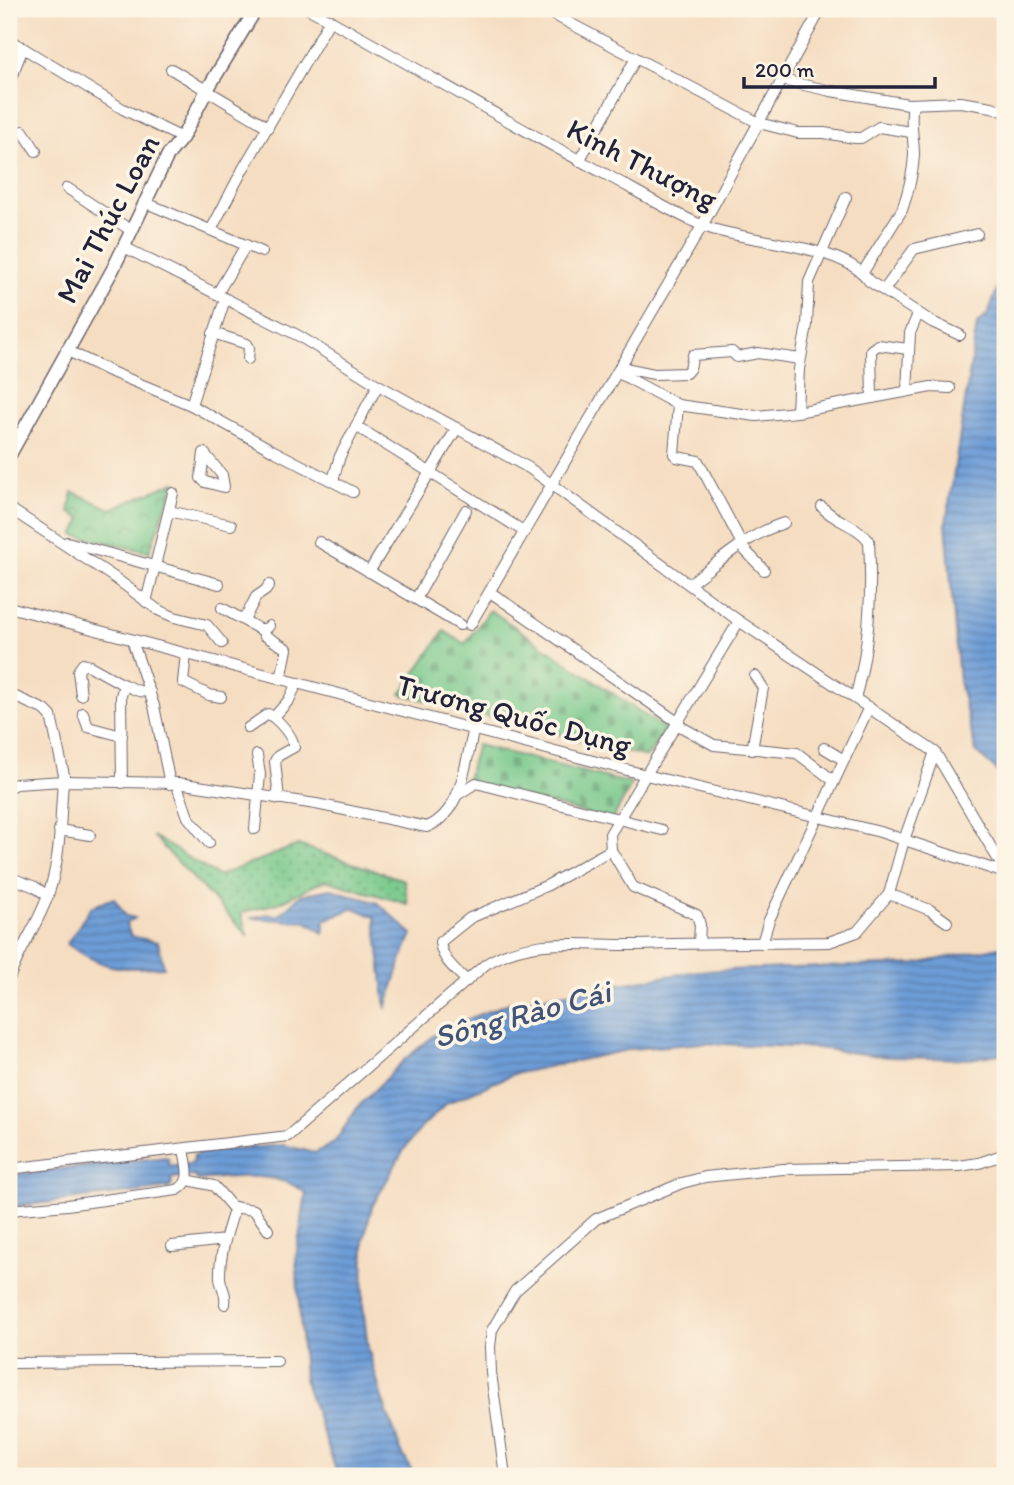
<svg xmlns="http://www.w3.org/2000/svg" width="1014" height="1485" viewBox="0 0 1014 1485" font-family="Itim,sans-serif">
	<defs>
		<pattern id="grass-dots" width="8" height="8" patternUnits="userSpaceOnUse" patternTransform="scale(1.75)"><rect width="8" height="8" fill="#75c789"/><path d="M2 2h.1M6 6h.1" fill="none" stroke="#60a171" stroke-width="1.8" stroke-linecap="round"/></pattern>
		<pattern id="cemetery-stones" width="16" height="16" patternUnits="userSpaceOnUse" patternTransform="scale(1.75)"><rect width="16" height="16" fill="#75c789"/><path d="M2 7V4a2 2 0 0 1 4 0v3zM10 15v-3a2 2 0 0 1 4 0v3z" fill="#60a171"/></pattern>
		<pattern id="park-crowns" width="20" height="18" patternUnits="userSpaceOnUse" patternTransform="scale(1.75)"><rect width="20" height="18" fill="#75c789"/><path d="M2 6a3 3 0 1 1 6 0M12 15a3 3 0 1 1 6 0" fill="none" stroke="#60a171"/></pattern>
		<pattern id="water-rules" width="6" height="5" patternUnits="userSpaceOnUse" patternTransform="scale(1.75)"><rect width="6" height="5" fill="#6d9cd6"/><path d="M0 2.5h6" fill="none" stroke="#597faf"/></pattern>
	</defs>
	<rect width="100%" height="100%" fill="#fcf5e5"/>
	<filter id="ink" filterUnits="userSpaceOnUse"><feTurbulence type="fractalNoise" baseFrequency=".0143" numOctaves="2"/><feDisplacementMap in="SourceGraphic" scale="14" xChannelSelector="R" yChannelSelector="G"/><feConvolveMatrix kernelMatrix="1 2 1 2 8 2 1 2 1" color-interpolation-filters="sRGB"/></filter>
	<filter id="wash" filterUnits="userSpaceOnUse"><feTurbulence type="fractalNoise" baseFrequency=".00686" numOctaves="4" result="noise"/><feDisplacementMap in="SourceGraphic" scale="28" xChannelSelector="R" yChannelSelector="G"/><feGaussianBlur stdDeviation="1.57" result="paint"/><feColorMatrix in="noise" values="0 0 0 0 0 0 0 0 0 0 0 0 0 0 0 0 0 1.4 0 .05"/><feComposite in="paint" operator="in"/></filter>
	<g filter="url(#wash)">
		<rect width="100%" height="100%" fill="#f5ddc1"/>
		<polygon fill="url(#grass-dots)" stroke="#4c7462" stroke-width="2" points="153,836 218,876 298,845 404,880 408,904 325,880 278,903 241,913 248,936"/>
		<g fill="url(#cemetery-stones)" stroke="#4c7462" stroke-width="2">
			<polygon points="490,610 665,729 647,757 401,694 444,631 465,644"/>
			<polygon points="477,745 632,784 612,820 466,782"/>
		</g>
		<polygon fill="url(#park-crowns)" stroke="#4c7462" stroke-width="2" points="175,482 149,552 74,535 82,519 69,512 73,492 111,509"/>
		<g fill="url(#water-rules)" stroke="#485f88" stroke-width="2">
			<polygon points="1005,267 1005,778 976,752 959,681 946,523 977,324 988,314"/>
			<polygon points="331,889 378,903 412,934 402,958 386,1009 375,917 354,908 325,920 323,933 307,922 251,918 268,914 278,916 301,895"/>
			<path d="M114 898 126 916 135 918 126 924 131 936 158 942 164 967C118 969 107 971 67 944L91 907Z"/>
			<path d="M1005 946V1053L971 1059 888 1057 816 1048 701 1043 632 1049 514 1074 447 1103 423 1126 403 1151 372 1207 364 1239 363 1305 368 1348 382 1398 402 1453 415 1476H338L304 1379 296 1257 306 1193C275 1170 233 1177 197 1180L195 1176 171 1178 172 1185 169 1188 9 1207V1175L165 1157 168 1158 169 1165 179 1166 193 1163 194 1155 207 1151 284 1145 315 1153 334 1143 358 1107 404 1060 442 1029 509 1003 697 971 915 964Z"/>
		</g>
	</g>
	<g filter="url(#ink)">
		<g fill="none" stroke-linecap="round" stroke-linejoin="round">
			<g stroke="#6c636a" stroke-width="12">
				<g id="minor">
					<path d="M309 9C409 63 506 122 607 175 638 192 669 211 701 225 743 243 844 243 869 281L932 322 960 335"/>
					<polyline points="543,9 759,123 798,133 824,133 855,138 861,138 879,127 911,132"/>
					<polyline points="9,40 23,48 9,83"/>
					<polyline points="23,48 123,109 182,138"/>
					<polyline points="171,69 268,127"/>
					<polyline points="782,80 831,91 908,104 960,102 992,107 1005,112"/>
					<polyline points="23,131 36,151"/>
					<polyline points="579,161 636,58"/>
					<polyline points="67,188 132,231"/>
					<polyline points="144,202 262,252"/>
					<polyline points="211,230 243,169 330,20"/>
					<path d="M863 272 902 210C908 193 913 173 914 155 914 137 909 122 913 104"/>
					<polyline points="884,290 914,249 977,234"/>
					<polyline points="217,294 246,245"/>
					<polyline points="213,333 247,344 249,348 248,359"/>
					<polyline points="66,350 109,371 191,405 272,450 353,492"/>
					<polyline points="620,367 654,374 686,373 690,368 693,355 732,352 737,357 758,353 800,359"/>
					<polyline points="617,372 678,405 756,416 797,412 931,387 950,388"/>
					<polyline points="907,391 910,333 918,314"/>
					<polyline points="872,398 871,350 878,345 908,349"/>
					<polyline points="191,405 225,299"/>
					<polyline points="678,405 674,454 677,457 698,461 742,544"/>
					<polyline points="797,412 799,369 807,325 809,282 846,197"/>
					<polyline points="356,426 525,532"/>
					<polygon points="204,453 222,475 224,487 205,482 201,478"/>
					<polyline points="333,480 340,456 378,385"/>
					<path d="M822 507C835 522 856 524 869 541 872 593 870 647 855 698"/>
					<polyline points="9,508 115,578 158,610 174,617 207,625 222,643"/>
					<polyline points="169,511 231,525"/>
					<polyline points="67,542 219,584"/>
					<polyline points="319,542 460,625"/>
					<polyline points="740,545 764,570"/>
					<polyline points="369,572 457,428"/>
					<path d="M689 584C719 562 747 535 784 523"/>
					<polyline points="490,592 679,723"/>
					<polyline points="416,599 466,510"/>
					<polyline points="146,602 173,493"/>
					<polyline points="9,607 646,775 880,832 1005,873"/>
					<polyline points="222,608 259,629 266,629 269,626"/>
					<polyline points="244,620 256,597 266,590 269,585"/>
					<polyline points="470,625 702,226 821,9"/>
					<polyline points="263,630 264,635 287,649 281,679"/>
					<polyline points="132,640 154,706 170,784"/>
					<polyline points="186,654 183,682 209,695 221,697"/>
					<polyline points="9,694 45,710 51,716 64,775 63,781 16,784 9,787"/>
					<polyline points="81,695 78,671 83,664 90,666 124,685 139,691 150,692"/>
					<polyline points="83,713 88,727 122,736"/>
					<polyline points="274,717 289,700 297,683"/>
					<polyline points="678,725 714,745 797,753 834,781"/>
					<path d="M248 728 268 714C278 719 293 736 294 747L278 756 275 761 279 799"/>
					<polyline points="824,748 844,760"/>
					<polyline points="752,750 763,688 755,676"/>
					<polyline points="935,752 1005,871"/>
					<polyline points="122,783 121,696 124,685"/>
					<polyline points="176,783 188,817 209,843"/>
					<polyline points="457,795 476,783 662,830"/>
					<polyline points="255,829 260,774 257,755"/>
					<polyline points="59,830 90,835"/>
					<polyline points="9,877 35,887 48,896"/>
					<polyline points="889,894 930,910 947,922"/>
					<polyline points="699,942 700,925 697,915 633,887 611,850 610,834 739,621"/>
					<polyline points="762,943 769,920 869,707"/>
					<path d="M9 979C19 949 39 923 48 895 61 859 60 819 63 781L178 783 316 804 427 827C463 812 465 762 474 729"/>
					<path d="M467 981C455 969 442 960 440 942L470 918 548 885 611 850"/>
					<path d="M9 1169 288 1136 486 964C532 935 585 946 637 945 701 943 765 943 829 942L857 932 889 894 904 840 935 752 739 621 529 468 378 385 299 336 124 247"/>
					<polyline points="188,1180 214,1186 232,1207 254,1210 268,1230"/>
					<path d="M9 1210 67 1205 177 1190C194 1182 186 1164 184 1149"/>
					<polyline points="172,1246 225,1240"/>
					<path d="M225 1304C227 1291 221 1289 220 1278 219 1255 228 1229 235 1207"/>
					<polyline points="9,1363 277,1361"/>
					<polyline points="505,1476 491,1373 490,1347 492,1330 515,1291 596,1219 682,1183 705,1177 783,1169 959,1166 979,1163 1005,1154"/>
				</g>
			</g>
			<g stroke="#6c636a" stroke-width="15">
				<polyline id="major" points="9,456 113,269 168,155 182,138 207,90 256,9"/>
			</g>
			<use href="#minor" stroke="#fff" stroke-width="10"/>
			<use href="#major" stroke="#fff" stroke-width="12"/>
		</g>
	</g>
	<g text-anchor="middle" stroke-width="7" stroke-linejoin="round" paint-order="stroke">
		<g font-size="30" fill="#22223b" stroke="#fcf5e5">
			<text transform="translate(642 164) rotate(27)" y="10">Kinh Thượng</text>
			<text transform="translate(108 219) rotate(-62)" y="10">Mai Thúc Loan</text>
			<text transform="translate(514 715) rotate(15)" y="10">Trương Quốc Dụng</text>
		</g>
		<g font-size="32" font-style="italic" fill="#405379" stroke="#fcf5e5">
			<text transform="translate(522 1014) rotate(-15)" y="11">Sông Rào Cái</text>
		</g>
	</g>
	<rect width="1014" height="1485" fill="none" stroke="#fcf5e5" stroke-width="35"/>
	<path d="M744 77v10h191v-10" fill="none" stroke="#22223b" stroke-width="3.5"/>
	<text x="755" y="77" font-size="21" fill="#22223b" stroke="#fcf5e5" stroke-width="5" paint-order="stroke">200 m</text>
</svg>
